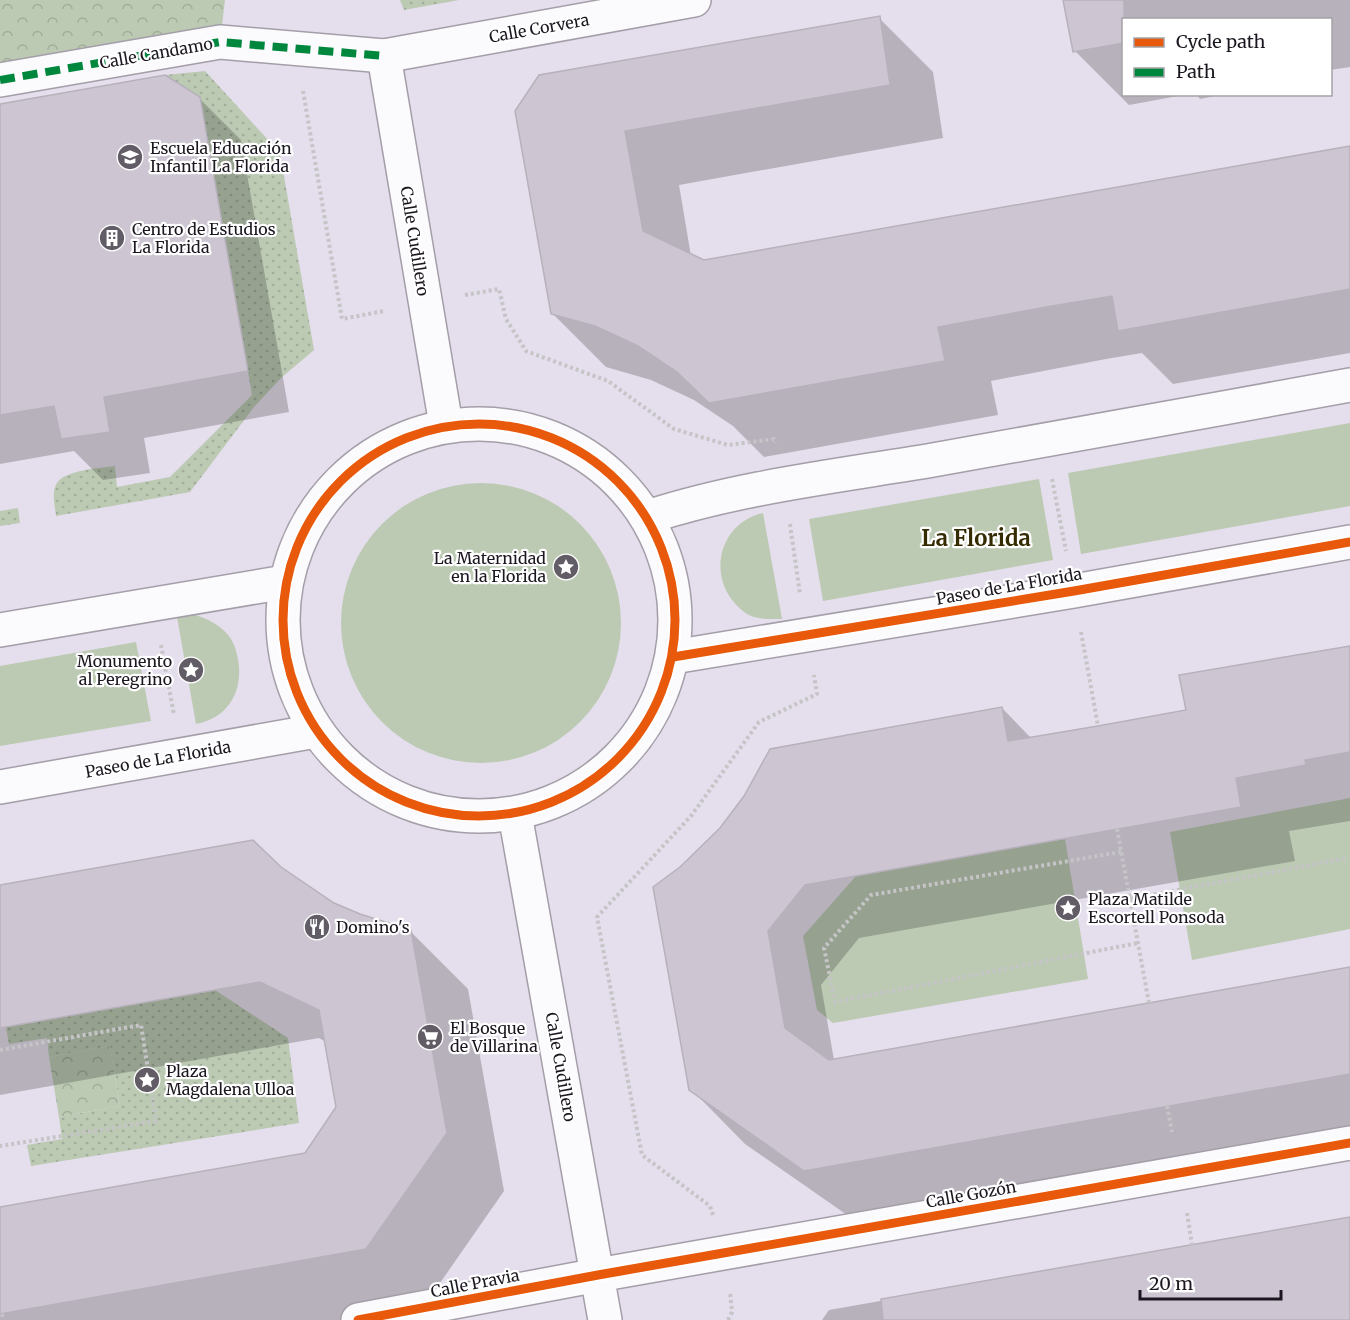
<svg xmlns="http://www.w3.org/2000/svg" width="1350" height="1320" viewBox="0 0 1350 1320" font-family="Merriweather,serif">
	<defs>
		<pattern id="grass-dots" width="8" height="8" patternUnits="userSpaceOnUse" patternTransform="scale(1.5)"><rect width="8" height="8" fill="#bccab3"/><path d="M2 2h.1M6 6h.1" fill="none" stroke="#a1ad9a" stroke-width="1.8" stroke-linecap="round"/></pattern>
		<pattern id="park-crowns" width="20" height="18" patternUnits="userSpaceOnUse" patternTransform="scale(1.5)"><rect width="20" height="18" fill="#bccab3"/><path d="M2 6a3 3 0 1 1 6 0M12 15a3 3 0 1 1 6 0" fill="none" stroke="#a1ad9a"/></pattern>
	</defs>
	<rect width="100%" height="100%" fill="#e5deec"/>
	<g fill="url(#grass-dots)">
		<polygon points="400,0 459,0 404,10"/>
		<path d="M205 71 280 153 314 350 281 378 254 407 190 492 56 516C55 506 51 492 57 483 65 470 100 468 115 466L117 487 170 477 252 395 200 97 165 75Z"/>
		<polygon points="18,508 20,523 0,526 0,511"/>
		<polygon points="215,990 288,1038 299,1123 31,1166 27,1145 62,1139 59,1117 120,1106 110,1046 49,1057 47,1038 9,1044 6,1027"/>
	</g>
	<g fill="url(#park-crowns)">
		<polygon points="0,0 225,0 220,42 0,80"/>
		<polygon points="110,1046 120,1106 59,1117 49,1057"/>
	</g>
	<g fill="#bccab3">
		<polygon points="1350,423 1350,506 1081,554 1068,473"/>
		<polygon points="1039,479 1053,560 823,601 809,519"/>
		<circle cx="481" cy="623" r="140"/>
		<path d="M763 513 782 619C772 619 759 620 749 615 743 612 737 606 732 600 708 568 723 522 763 513Z"/>
		<path d="M192 614C207 618 223 626 231 639 236 647 238 658 239 666 241 696 226 718 196 724L177 617Z"/>
		<polygon points="136,642 151,721 0,746 0,666"/>
		<polygon points="1350,798 1350,929 1192,960 1170,832"/>
		<polygon points="1065,839 1088,979 833,1023 817,1010 803,936 856,876"/>
	</g>
	<g fill="#0003">
		<polygon points="1065,0 1350,0 1350,67 1330,70 1330,20 1124,20 1124,94 1189,94 1129,105 1075,51"/>
		<polygon points="879,18 933,72 943,138 679,185 691,256 704,262 1350,148 1350,353 1173,384 1142,353 1106,359 991,381 998,415 764,457 733,426 694,400 651,380 606,367 552,313 517,112"/>
		<polygon points="1196,94 1225,94 1200,99"/>
		<polygon points="199,98 241,140 289,412 144,438 150,473 103,480 74,451 0,464 0,106"/>
		<polygon points="1350,647 1350,821 1289,831 1295,861 859,938 821,985 834,1060 1350,969 1350,1137 860,1224 745,1144 691,1089 654,888 1002,708 1032,739 1187,711"/>
		<polygon points="280,868 333,904 360,916 410,931 468,989 504,1191 424,1306 344,1320 0,1320 0,1215 305,1154 338,1107 326,1042 319,1038 0,1095 0,922"/>
		<polygon points="1350,1218 1350,1320 822,1320 829,1310"/>
	</g>
	<g fill="#cdc6d2" stroke="#b7b1bc" stroke-width="1.5">
		<polygon points="1063,0 1124,0 1124,43 1073,52"/>
		<polygon points="880,16 890,85 625,131 643,231 704,260 1350,146 1350,289 1118,331 1112,296 1052,306 938,327 945,361 709,403 677,372 638,346 595,326 551,314 515,111 539,75"/>
		<polygon points="165,75 200,97 248,371 104,397 110,432 61,439 54,406 0,415 0,104"/>
		<polygon points="1350,646 1350,752 1305,760 1306,765 1236,778 1241,807 805,885 768,931 785,1028 829,1060 1350,967 1350,1074 804,1171 689,1090 653,887 680,867 720,828 744,796 770,749 1002,707 1008,741 1098,726 1186,710 1179,675"/>
		<polygon points="253,840 281,867 334,903 360,914 411,930 447,1133 366,1249 0,1314 0,1207 305,1153 336,1107 319,1010 260,982 0,1028 0,885"/>
		<polygon points="1350,1217 1350,1320 883,1320 881,1299"/>
	</g>
	<g fill="none" stroke-linecap="round" stroke-linejoin="round">
		<g stroke="#a49ea9" stroke-width="36">
			<g id="minor">
				<polyline points="384,56 446,425"/>
				<polyline points="0,80 220,42 384,56 694,0"/>
				<circle cx="479" cy="620" r="196"/>
				<path d="M648 517C740 487 838 476 933 460 1072 436 1211 410 1350 385"/>
				<polyline points="0,630 285,582"/>
				<polyline points="673,657 1074,591 1350,542"/>
				<polyline points="0,787 316,731"/>
				<polyline points="515,814 605,1320"/>
				<polyline points="358,1320 598,1275 1350,1143"/>
			</g>
		</g>
		<g stroke="#c5c4c7" stroke-width="4" stroke-dasharray="3 3" stroke-linecap="butt">
			<polyline points="303,91 342,319 384,311"/>
			<polyline points="465,295 499,289 506,319 526,351 608,381 674,429 728,445 774,439 775,443"/>
			<polyline points="1052,479 1066,551"/>
			<polyline points="790,524 800,594"/>
			<polyline points="1081,632 1098,726"/>
			<polyline points="161,645 174,715"/>
			<polyline points="1117,829 1149,1003"/>
			<polyline points="1121,852 871,895 824,948 835,1002 1138,943"/>
			<polyline points="1130,899 1347,858"/>
			<polyline points="0,1050 141,1025 156,1121 0,1146"/>
			<polyline points="1167,1106 1172,1132"/>
			<polyline points="1187,1213 1192,1245"/>
			<polyline points="713,1215 710,1206 642,1155 597,917 691,816 759,722 817,694 814,675"/>
			<polyline points="2,1314 3,1320"/>
			<polyline points="728,1320 732,1312 730,1292"/>
		</g>
		<use href="#minor" stroke="#fbfafc" stroke-width="33"/>
		<polyline stroke="#00873e" stroke-width="8" stroke-dasharray="15 8" stroke-linecap="butt" points="0,80 220,42 384,56"/>
		<g stroke="#fff" stroke-width="13">
			<g id="cycleway">
				<circle cx="479" cy="620" r="196"/>
				<polyline points="673,657 1074,591 1350,542"/>
				<polyline points="358,1320 598,1275 1350,1143"/>
			</g>
		</g>
		<use href="#cycleway" stroke="#e8590c" stroke-width="9"/>
	</g>
	<defs>
		<g id="school-disc" transform="scale(1.35)"><circle r="9.5" fill="#625c67" stroke="#fff"/><path d="M0-5L7-2L0 1L-7-2ZM-4 1L0 2.5L4 1V4Q0 6-4 4Z" fill="#fff"/></g>
		<g id="building-disc" transform="scale(1.35)"><circle r="9.5" fill="#625c67" stroke="#fff"/><path d="M-4-6H4V6H1V3H-1V6H-4ZM-2.5-4.3h1.7v1.8h-1.7ZM.8-4.3h1.7v1.8H.8ZM-2.5-1h1.7V.8h-1.7ZM.8-1h1.7V.8H.8Z" fill="#fff"/></g>
		<g id="sight-disc" transform="scale(1.35)"><circle r="9.5" fill="#625c67" stroke="#fff"/><path d="M0-6L1.8-2.2L6-1.7L2.9 1.2L3.7 5.4L0 3.3L-3.7 5.4L-2.9 1.2L-6-1.7L-1.8-2.2Z" fill="#fff"/></g>
		<g id="restaurant-disc" transform="scale(1.35)"><circle r="9.5" fill="#625c67" stroke="#fff"/><path d="M-5-6h1v4h1v-4h1v4h1v-4h1v5L-1.5 .5V6h-2V.5L-5-1ZM5-6V6H3V1.5H1.5Q1.5-4 5-6Z" fill="#fff"/></g>
		<g id="supermarket-disc" transform="scale(1.35)"><circle r="9.5" fill="#625c67" stroke="#fff"/><path d="M-6-5.5h2.5l.6 2H6L4.5 2H-2.5L-4.4-4H-6ZM-1.5 3.2a1.3 1.3 0 1 0 .1 0ZM3 3.2a1.3 1.3 0 1 0 .1 0Z" fill="#fff"/></g>
	</defs>
	<g fill-rule="evenodd">
		<use href="#school-disc" x="130" y="157"/>
		<use href="#building-disc" x="112" y="238"/>
		<use href="#sight-disc" x="566" y="567"/>
		<use href="#sight-disc" x="191" y="670"/>
		<use href="#sight-disc" x="1068" y="908"/>
		<use href="#restaurant-disc" x="317" y="927"/>
		<use href="#supermarket-disc" x="430" y="1037"/>
		<use href="#sight-disc" x="147" y="1080"/>
	</g>
	<g text-anchor="middle" stroke-width="4.5" stroke-linejoin="round" paint-order="stroke">
		<g font-size="16" fill="#1b161f" stroke="#fff">
			<text transform="translate(539 28) rotate(-10)" y="6">Calle Corvera</text>
			<text transform="translate(156 53) rotate(-10)" y="6">Calle Candamo</text>
			<text transform="translate(415 241) rotate(81)" y="6">Calle Cudillero</text>
			<text transform="translate(1009 586) rotate(-10)" y="6">Paseo de La Florida</text>
			<text transform="translate(158 759) rotate(-10)" y="6">Paseo de La Florida</text>
			<text transform="translate(561 1067) rotate(80)" y="6">Calle Cudillero</text>
			<text transform="translate(971 1194) rotate(-10)" y="6">Calle Gozón</text>
			<text transform="translate(475 1283) rotate(-11)" y="6">Calle Pravia</text>
		</g>
		<g font-size="16" fill="#1b161f" stroke="#fff" text-anchor="start">
			<text x="150" y="154">Escuela Educación<tspan x="150" dy="18">Infantil La Florida</tspan></text>
			<text x="132" y="235">Centro de Estudios<tspan x="132" dy="18">La Florida</tspan></text>
			<text x="546" y="564" text-anchor="end">La Maternidad<tspan x="546" dy="18">en la Florida</tspan></text>
			<text x="172" y="667" text-anchor="end">Monumento<tspan x="172" dy="18">al Peregrino</tspan></text>
			<text x="1088" y="905">Plaza Matilde<tspan x="1088" dy="18">Escortell Ponsoda</tspan></text>
			<text x="336" y="933">Domino's</text>
			<text x="450" y="1034">El Bosque<tspan x="450" dy="18">de Villarina</tspan></text>
			<text x="166" y="1077">Plaza<tspan x="166" dy="18">Magdalena Ulloa</tspan></text>
		</g>
		<g font-size="22" font-weight="bold" fill="#352b00" stroke="#fff">
			<text x="976" y="546">La Florida</text>
		</g>
	</g>
	<rect x="1122" y="18" width="210" height="78" fill="#ffffff" stroke="#a4a2a5" stroke-width="1.5"/>
	<rect x="1134" y="38" width="30" height="9" fill="#e8590c" stroke="#a4a2a5" stroke-width="1.5"/>
	<text x="1176" y="48" font-size="18" fill="#1b161f">Cycle path</text>
	<rect x="1134" y="68" width="30" height="9" fill="#00873e" stroke="#a4a2a5" stroke-width="1.5"/>
	<text x="1176" y="78" font-size="18" fill="#1b161f">Path</text>
	<path d="M1140 1290v9h141v-9" fill="none" stroke="#1b161f" stroke-width="3"/>
	<text x="1149" y="1290" font-size="18" fill="#1b161f" stroke="#ffffff" stroke-width="4.5" paint-order="stroke">20 m</text>
</svg>
